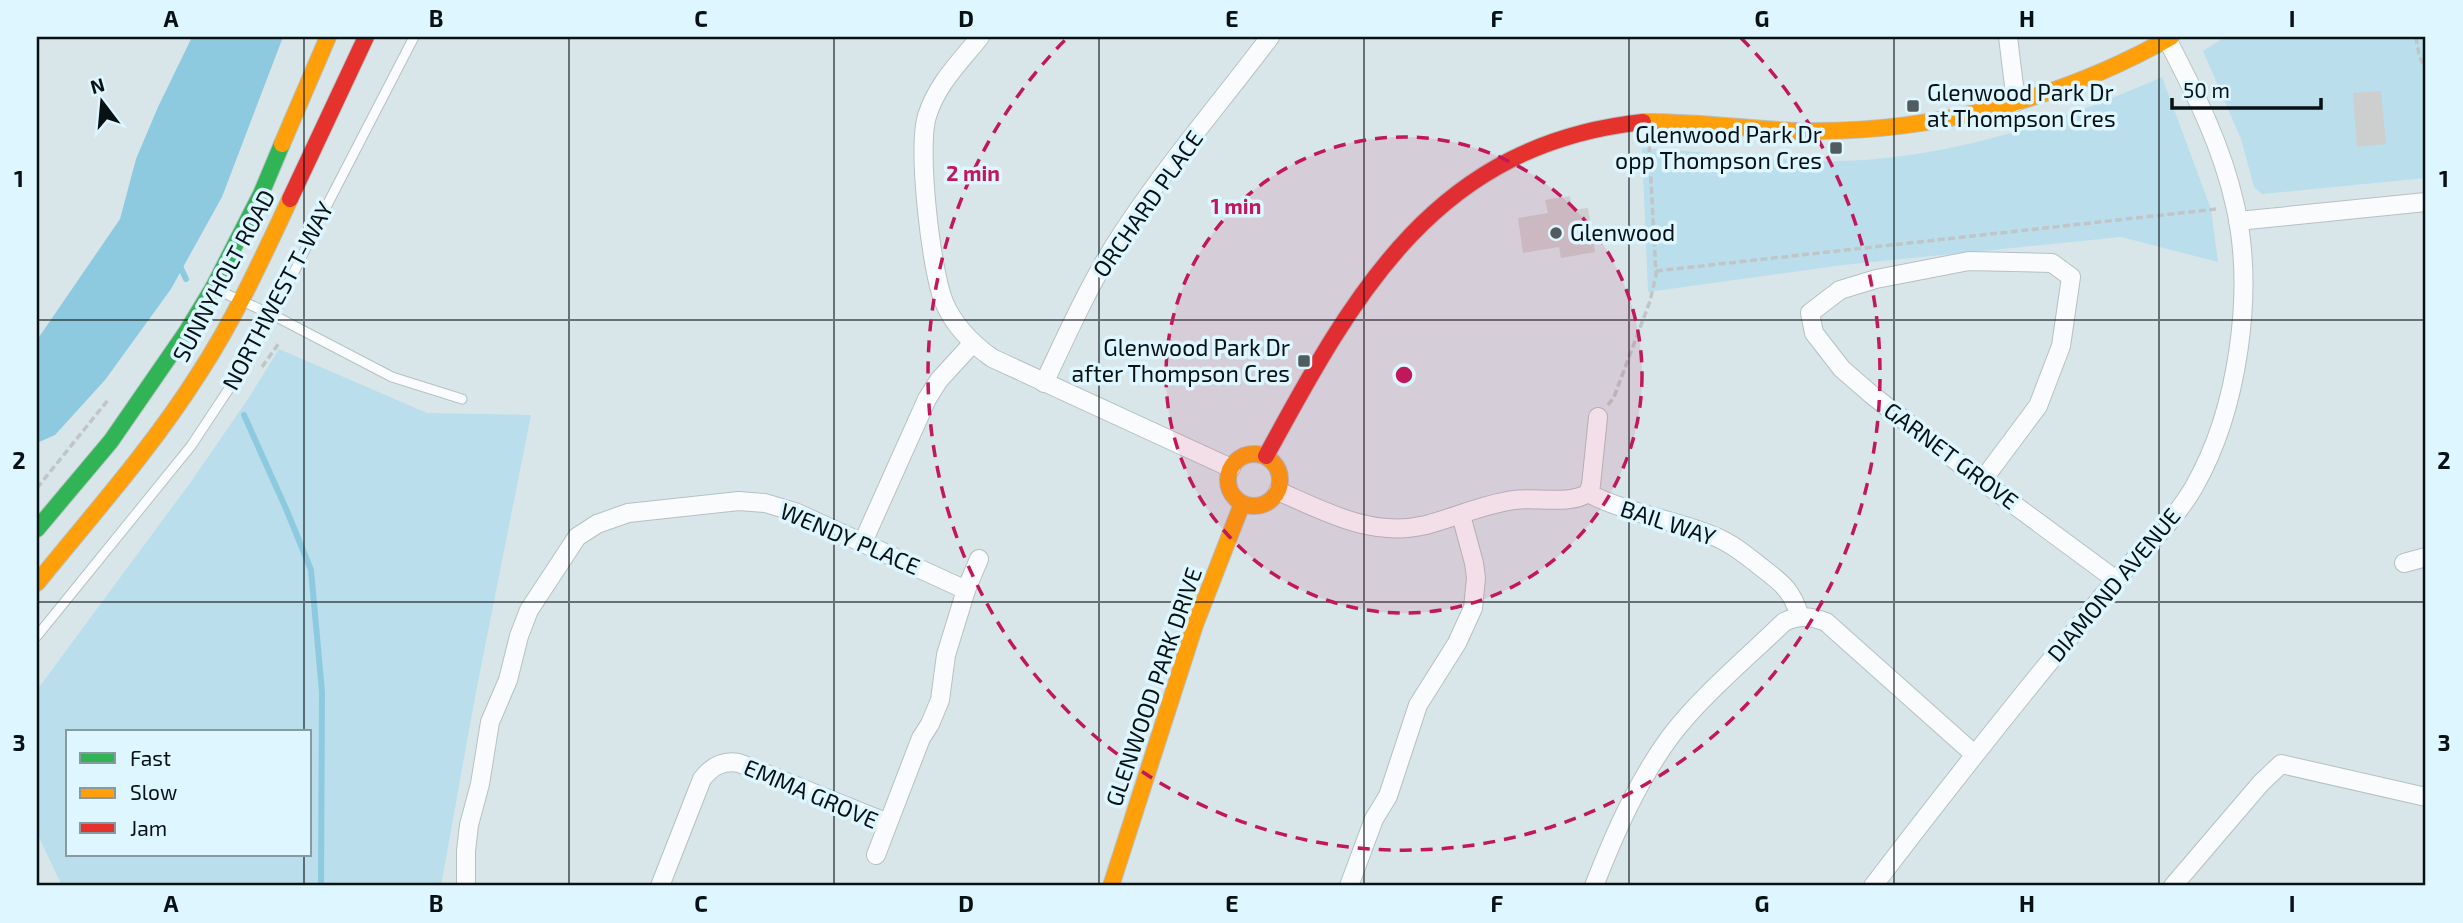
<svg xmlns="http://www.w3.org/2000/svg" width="2463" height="923" viewBox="0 0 2463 923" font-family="'Exo 2',sans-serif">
	<rect width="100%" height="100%" fill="#d8e6ea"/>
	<g fill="#badeeb" fill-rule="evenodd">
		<polygon points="2225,37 2426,37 2426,178 2262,194 2254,187 2241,139 2203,51"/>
		<path d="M2162 77 2211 209 2218 262 2121 237 1843 265 1648 292 1642 148C1710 151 1777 163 1844 161 1955 157 2062 121 2162 77Z"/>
		<path d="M279 349 427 413 531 415 475 697 441 886H62L37 833V690L190 483 248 399ZM68 732H310V855H68Z"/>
	</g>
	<polygon fill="#8ecadf" points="192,37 283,37 222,197 171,289 105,380 55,435 37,443 37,340 120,219 136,159 158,107"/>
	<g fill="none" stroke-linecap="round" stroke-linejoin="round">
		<g stroke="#8ecadf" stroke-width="6">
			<polyline points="178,262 186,279"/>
			<polyline points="244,415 287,511 311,570 322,692 321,886"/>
		</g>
	</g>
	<g fill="#cdcfce">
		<polygon points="2381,91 2386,144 2357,147 2353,93"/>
		<polygon points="1570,196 1572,210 1588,208 1595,252 1561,258 1559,247 1523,253 1518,218 1548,213 1545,200"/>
	</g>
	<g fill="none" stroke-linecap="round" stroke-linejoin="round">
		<g stroke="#b6c0c4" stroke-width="11">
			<g id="lane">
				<polyline points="215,289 273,315 392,377 462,399"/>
				<polyline points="37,636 191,446 240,372 273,315 325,209 414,37"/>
			</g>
		</g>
		<g stroke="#b6c0c4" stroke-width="20">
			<g id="street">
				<path d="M980 37C959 63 937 84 927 116 917 148 931 271 944 302 954 326 971 343 992 358L1231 468"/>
				<polyline points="2008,37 2016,102"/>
				<polyline points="2238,221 2426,202"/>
				<path d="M1044 383C1066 337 1087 289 1114 246 1160 173 1218 106 1270 37"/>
				<polyline points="1982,481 2038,406 2061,346 2071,277 2052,263 1969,261 1876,279 1840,290 1810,313 1814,333 1842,369 1872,395 1982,481 2116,580"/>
				<path d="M1278 491C1326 512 1372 538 1426 525 1456 517 1484 504 1514 500 1535 497 1571 505 1588 493L1591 485 1598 417"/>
				<path d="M1588 493C1626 513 1671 519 1711 535 1730 542 1746 555 1761 567 1782 583 1792 590 1800 617"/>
				<polyline points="863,542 927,399 939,380 972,344"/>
				<polyline points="2404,563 2426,557"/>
				<polyline points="876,855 921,738 930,724 940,700 946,655 966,590"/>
				<polyline points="466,886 466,851 469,825 480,784 490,722 508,680 519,636 529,610 577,537 597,524 628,513 739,501 765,503 795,512 966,590 979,559"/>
				<path d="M660 886 702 779C712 766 723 760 739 763L888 823"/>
				<polyline points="1349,886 1374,819 1388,796 1418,705 1457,643 1473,608 1476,578 1474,563 1461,515"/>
				<path d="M1594 886C1614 835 1637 782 1670 737 1699 698 1748 657 1784 622 1799 615 1811 616 1826 622L1974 754"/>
				<path d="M1873 886C1941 797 2011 708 2083 621 2094 607 2104 593 2116 580 2143 549 2173 523 2194 487 2238 410 2255 292 2235 205 2222 146 2195 93 2167 39"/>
				<polyline points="2173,886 2261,783 2281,764 2426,797"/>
			</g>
		</g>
		<g stroke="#b6c0c4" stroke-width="18">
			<polyline id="fast" points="37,529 111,441 187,331 213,288 261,194 282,144"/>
		</g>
		<g stroke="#b6c0c4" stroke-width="18">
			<g id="slow">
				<path d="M1643 122C1697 121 1750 130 1803 131 1931 133 2060 100 2171 37"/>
				<polyline points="282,144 328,37"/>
				<circle cx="1254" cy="480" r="26"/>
				<path d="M37 583C92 515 151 449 198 375 234 320 262 259 290 199"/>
				<polyline points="1111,886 1195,625 1242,504"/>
			</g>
		</g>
		<g stroke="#b6c0c4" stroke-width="18">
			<g id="jam">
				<polyline points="290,199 366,37"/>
				<path d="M1266 456C1356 290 1437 144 1643 122"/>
			</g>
		</g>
		<g stroke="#c0c5c7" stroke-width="3.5" stroke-dasharray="7 3.5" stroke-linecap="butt">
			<polyline points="2416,37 2419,55 2426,71"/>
			<polyline points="1656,271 2217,209"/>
			<polyline points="262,367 279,343"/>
			<polyline points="1608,405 1614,397 1650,301 1656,275 1649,143"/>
			<polyline points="37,488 108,400"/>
		</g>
		<use href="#lane" stroke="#f9fbfc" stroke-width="9"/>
		<use href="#street" stroke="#f9fbfc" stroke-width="18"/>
		<use href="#fast" stroke="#30b455" stroke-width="16"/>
		<use href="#slow" stroke="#ff9f0a" stroke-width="16"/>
		<use href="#jam" stroke="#e5322d" stroke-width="16"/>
	</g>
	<path fill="none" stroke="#081114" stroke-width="2" stroke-opacity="0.55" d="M304 37V732M569 37V886M834 37V886M1099 37V886M1364 37V886M1629 37V886M1894 37V886M2159 37V886M37 320H2426M37 602H2426M304 855V886"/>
	<circle cx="1404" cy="375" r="238" fill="#c2185b" fill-opacity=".12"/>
	<g fill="none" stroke="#c2185b" stroke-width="3.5" stroke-dasharray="12 9">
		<circle cx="1404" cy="375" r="238"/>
		<path d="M1741 38A476 476 0 1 1 1067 38"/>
	</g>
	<g fill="#515c5f" stroke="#def6ff" stroke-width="2.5">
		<rect x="1906" y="99" width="14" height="14" rx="3.5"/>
		<rect x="1829" y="141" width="14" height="14" rx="3.5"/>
		<circle cx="1556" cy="233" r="7"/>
		<rect x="1297" y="354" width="14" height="14" rx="3.5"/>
	</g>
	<g text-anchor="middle" stroke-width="7" stroke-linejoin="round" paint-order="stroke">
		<g font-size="23" fill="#081114" stroke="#def6ff" text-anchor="start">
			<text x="1927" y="101">Glenwood Park Dr<tspan x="1927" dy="26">at Thompson Cres</tspan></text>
			<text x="1822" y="143" text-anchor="end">Glenwood Park Dr<tspan x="1822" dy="26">opp Thompson Cres</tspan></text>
			<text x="1570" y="241">Glenwood</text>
			<text x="1290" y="356" text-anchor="end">Glenwood Park Dr<tspan x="1290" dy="26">after Thompson Cres</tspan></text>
		</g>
		<g font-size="23" fill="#081114" stroke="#def6ff">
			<text transform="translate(1148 204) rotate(-55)" y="8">ORCHARD PLACE</text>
			<text transform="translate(224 276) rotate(-62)" y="8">SUNNYHOLT ROAD</text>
			<text transform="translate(278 296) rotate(-62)" y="8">NORTHWEST T-WAY</text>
			<text transform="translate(1951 456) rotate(37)" y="8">GARNET GROVE</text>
			<text transform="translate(1668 523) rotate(18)" y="8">BAIL WAY</text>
			<text transform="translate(850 539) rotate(23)" y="8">WENDY PLACE</text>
			<text transform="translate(2114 585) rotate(-50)" y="8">DIAMOND AVENUE</text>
			<text transform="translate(1154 687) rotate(-71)" y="8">GLENWOOD PARK DRIVE</text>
			<text transform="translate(811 794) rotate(23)" y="8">EMMA GROVE</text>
		</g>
	</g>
	<circle cx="1404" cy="375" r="10" fill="#c2185b" stroke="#def6ff" stroke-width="3.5"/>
	<g font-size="21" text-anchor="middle" font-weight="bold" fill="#c2185b" stroke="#def6ff" stroke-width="7" stroke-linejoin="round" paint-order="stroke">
		<text x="973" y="181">2 min</text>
		<text x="1236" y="214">1 min</text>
	</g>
	<rect width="2463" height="923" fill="none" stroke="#def6ff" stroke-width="77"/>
	<rect x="66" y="730" width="245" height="126" fill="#def6ff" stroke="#889aa1" stroke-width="2"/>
	<rect x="80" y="753" width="35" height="10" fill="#30b455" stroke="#889aa1" stroke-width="2"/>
	<text x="130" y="766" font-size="21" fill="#081114">Fast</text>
	<rect x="80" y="788" width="35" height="10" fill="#ff9f0a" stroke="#889aa1" stroke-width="2"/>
	<text x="130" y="800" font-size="21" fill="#081114">Slow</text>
	<rect x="80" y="823" width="35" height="10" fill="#e5322d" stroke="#889aa1" stroke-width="2"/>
	<text x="130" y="836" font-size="21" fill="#081114">Jam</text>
	<g transform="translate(102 102) rotate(344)" stroke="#def6ff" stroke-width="5" paint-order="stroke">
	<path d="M0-5L12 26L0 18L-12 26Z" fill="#081114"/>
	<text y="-10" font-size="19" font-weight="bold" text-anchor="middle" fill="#081114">N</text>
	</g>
	<path d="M2172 98v10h149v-10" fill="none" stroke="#081114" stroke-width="3.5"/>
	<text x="2183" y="98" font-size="21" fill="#081114" stroke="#def6ff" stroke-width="5" paint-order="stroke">50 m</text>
	<rect x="38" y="38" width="2386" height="846" fill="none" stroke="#081114" stroke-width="2.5"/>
	<g font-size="23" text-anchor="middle" font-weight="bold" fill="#081114">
		<text x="171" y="27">A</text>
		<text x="436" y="27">B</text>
		<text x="701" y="27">C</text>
		<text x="966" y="27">D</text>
		<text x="1232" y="27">E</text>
		<text x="1497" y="27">F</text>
		<text x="1762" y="27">G</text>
		<text x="2027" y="27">H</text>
		<text x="2292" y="27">I</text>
		<text x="19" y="187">1</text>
		<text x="2444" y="187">1</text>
		<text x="19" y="469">2</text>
		<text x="2444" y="469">2</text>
		<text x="19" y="751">3</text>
		<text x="2444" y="751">3</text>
		<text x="171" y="912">A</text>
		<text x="436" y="912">B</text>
		<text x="701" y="912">C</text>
		<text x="966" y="912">D</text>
		<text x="1232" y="912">E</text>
		<text x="1497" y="912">F</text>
		<text x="1762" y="912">G</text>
		<text x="2027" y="912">H</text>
		<text x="2292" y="912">I</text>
	</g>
</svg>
